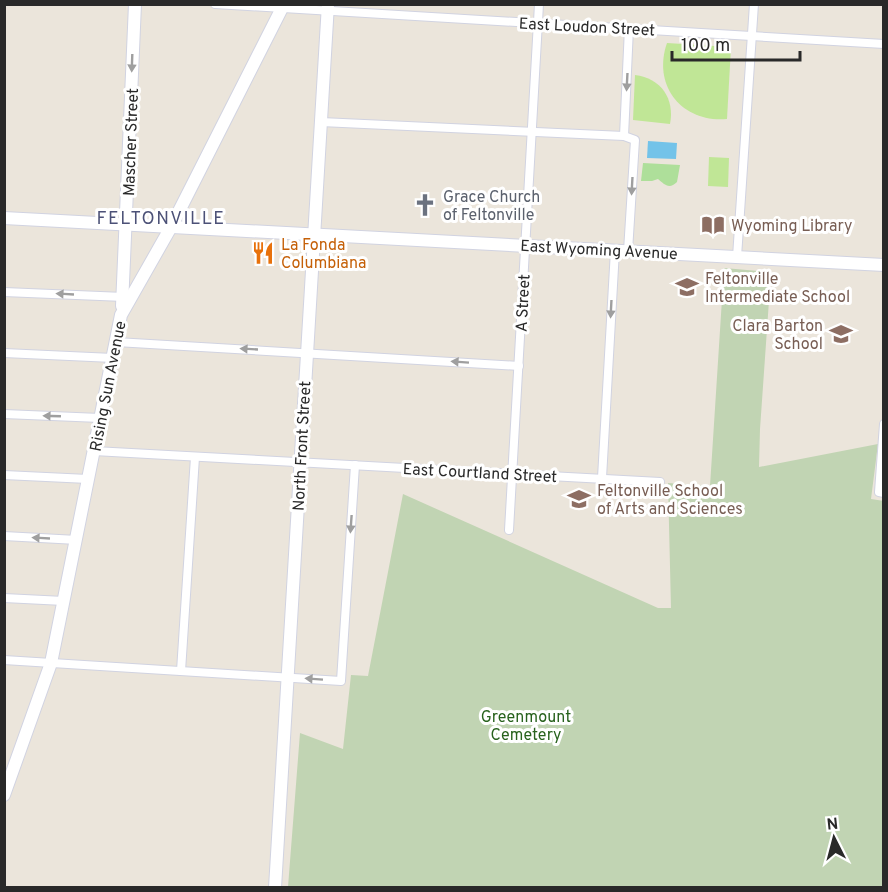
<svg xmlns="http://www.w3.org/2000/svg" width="888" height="892" viewBox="0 0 888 892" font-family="Overpass,sans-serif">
	<rect width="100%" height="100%" fill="#ebe5db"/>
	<path fill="#aedf9a" d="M643 163 680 165 677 182C669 190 664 184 658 179L652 181H641Z"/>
	<polygon fill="#c1d4b3" points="724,268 771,272 760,429 759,467 878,444 871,499 884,501 883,887 288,887 300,733 343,749 351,675 368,676 403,494 658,608 671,608 668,483 710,486"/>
	<g fill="#c0e696">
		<path d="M667 43 731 47 727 119C682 123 652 86 667 43Z"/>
		<path d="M635 75C661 78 675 99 670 124L633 120Z"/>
		<polygon points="709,157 729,158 728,187 708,186"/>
	</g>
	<polygon fill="#73c3e9" points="648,141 677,143 676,159 647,158"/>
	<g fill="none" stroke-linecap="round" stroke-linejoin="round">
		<g stroke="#d1d3e1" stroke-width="10">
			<g id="street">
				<polyline points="215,4 884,44"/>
				<polyline points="321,122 624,136 635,140 628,251"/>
				<polyline points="624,136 629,28"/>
				<polyline points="737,257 754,4"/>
				<polyline points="4,292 124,297"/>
				<polyline points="116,342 519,366"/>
				<polyline points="4,353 113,358"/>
				<polyline points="4,414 100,418"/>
				<polyline points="884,424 879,492 884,493"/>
				<polyline points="94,451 660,482"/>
				<polyline points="4,475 88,479"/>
				<polyline points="602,478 615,250"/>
				<polyline points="509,530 539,4"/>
				<polyline points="4,536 77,540"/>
				<polyline points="4,598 64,601"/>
				<polyline points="4,660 341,681 355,465"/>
				<polyline points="181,671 195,457"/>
			</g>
		</g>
		<g stroke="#d1d3e1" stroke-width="14">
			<g id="secondary">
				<polyline points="4,218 884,265"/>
				<polyline points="122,306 135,4"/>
				<polyline points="4,795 51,663 121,315 171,227 284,4"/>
				<polyline points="275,888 328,4"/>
			</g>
		</g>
		<use href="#street" stroke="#fff" stroke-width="8"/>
		<use href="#secondary" stroke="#fff" stroke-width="12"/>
	</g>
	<defs><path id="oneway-solid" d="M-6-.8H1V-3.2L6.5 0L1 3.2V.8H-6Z" transform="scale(1.5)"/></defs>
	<g fill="#9f9f9f">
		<use href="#oneway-solid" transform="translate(132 63) rotate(92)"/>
		<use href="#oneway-solid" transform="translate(627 82) rotate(93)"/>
		<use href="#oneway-solid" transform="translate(632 186) rotate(93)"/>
		<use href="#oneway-solid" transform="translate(65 294) rotate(-177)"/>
		<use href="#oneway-solid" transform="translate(611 309) rotate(93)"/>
		<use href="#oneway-solid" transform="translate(249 349) rotate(-177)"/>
		<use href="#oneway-solid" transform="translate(460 362) rotate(-176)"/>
		<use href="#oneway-solid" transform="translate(52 416) rotate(-178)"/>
		<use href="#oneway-solid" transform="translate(351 524) rotate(94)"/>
		<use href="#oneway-solid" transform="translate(41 538) rotate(-177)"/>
		<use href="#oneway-solid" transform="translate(314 679) rotate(-176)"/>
	</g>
	<defs>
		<g id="church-bare" transform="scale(1.8)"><path d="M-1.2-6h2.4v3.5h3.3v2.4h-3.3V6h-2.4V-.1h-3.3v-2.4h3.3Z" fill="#6b7280" stroke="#fff" stroke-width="2.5" paint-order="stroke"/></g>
		<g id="library-bare" transform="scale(1.8)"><path d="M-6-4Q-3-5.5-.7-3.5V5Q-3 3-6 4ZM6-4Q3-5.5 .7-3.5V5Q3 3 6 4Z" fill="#8d6e63" stroke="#fff" stroke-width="2.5" paint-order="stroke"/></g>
		<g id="restaurant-bare" transform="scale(1.8)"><path d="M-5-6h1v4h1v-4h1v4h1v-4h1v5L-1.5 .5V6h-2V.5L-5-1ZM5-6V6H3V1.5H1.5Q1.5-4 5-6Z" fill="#e8710a" stroke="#fff" stroke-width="2.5" paint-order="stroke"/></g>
		<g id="school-bare" transform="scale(1.8)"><path d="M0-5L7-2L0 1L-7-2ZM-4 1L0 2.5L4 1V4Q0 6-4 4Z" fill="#8d6e63" stroke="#fff" stroke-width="2.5" paint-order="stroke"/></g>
	</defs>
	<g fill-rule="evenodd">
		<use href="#church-bare" x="425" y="205"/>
		<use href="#library-bare" x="713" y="225"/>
		<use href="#restaurant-bare" x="263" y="253"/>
		<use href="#school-bare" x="687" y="287"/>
		<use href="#school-bare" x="841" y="334"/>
		<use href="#school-bare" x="579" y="499"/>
	</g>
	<g text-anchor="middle" stroke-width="6" stroke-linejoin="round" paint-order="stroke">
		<g font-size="16" fill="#292929" stroke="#fff">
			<text transform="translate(587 26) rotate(3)" y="6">East Loudon Street</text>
			<text transform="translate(130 142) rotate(-88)" y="6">Mascher Street</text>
			<text transform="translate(599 249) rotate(3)" y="6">East Wyoming Avenue</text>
			<text transform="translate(522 303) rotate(-87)" y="6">A Street</text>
			<text transform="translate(107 386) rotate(-79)" y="6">Rising Sun Avenue</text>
			<text transform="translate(301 446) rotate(-87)" y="6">North Front Street</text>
			<text transform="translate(480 472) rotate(3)" y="6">East Courtland Street</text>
		</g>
		<g font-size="16" fill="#5b616d" stroke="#fff" text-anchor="start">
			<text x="443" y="202">Grace Church<tspan x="443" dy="18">of Feltonville</tspan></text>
		</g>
		<g font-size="16" fill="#785e54" stroke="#fff" text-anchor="start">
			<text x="731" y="231">Wyoming Library</text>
			<text x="705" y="284">Feltonville<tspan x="705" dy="18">Intermediate School</tspan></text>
			<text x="823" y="331" text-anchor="end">Clara Barton<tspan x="823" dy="18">School</tspan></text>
			<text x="597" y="496">Feltonville School<tspan x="597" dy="18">of Arts and Sciences</tspan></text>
		</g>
		<g font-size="16" fill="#c56008" stroke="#fff" text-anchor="start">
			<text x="281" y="250">La Fonda<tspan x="281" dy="18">Columbiana</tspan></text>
		</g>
		<g font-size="16" fill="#28621d" stroke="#fff">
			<text x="526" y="722">Greenmount<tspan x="526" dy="18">Cemetery</tspan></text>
		</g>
		<g font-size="18" letter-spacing="1.5" fill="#4c5177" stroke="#fff">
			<text x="161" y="224">FELTONVILLE</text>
		</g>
	</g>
	<rect width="888" height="892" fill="none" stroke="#292929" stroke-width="12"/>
	<g transform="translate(834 838) rotate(354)" stroke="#ffffff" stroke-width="4.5" paint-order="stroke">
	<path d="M0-4.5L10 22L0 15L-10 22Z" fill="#292929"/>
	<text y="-9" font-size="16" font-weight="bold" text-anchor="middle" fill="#292929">N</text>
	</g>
	<path d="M672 51v9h128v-9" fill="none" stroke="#292929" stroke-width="3"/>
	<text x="681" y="51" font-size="18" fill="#292929" stroke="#ffffff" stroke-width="4.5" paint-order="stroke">100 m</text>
</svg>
